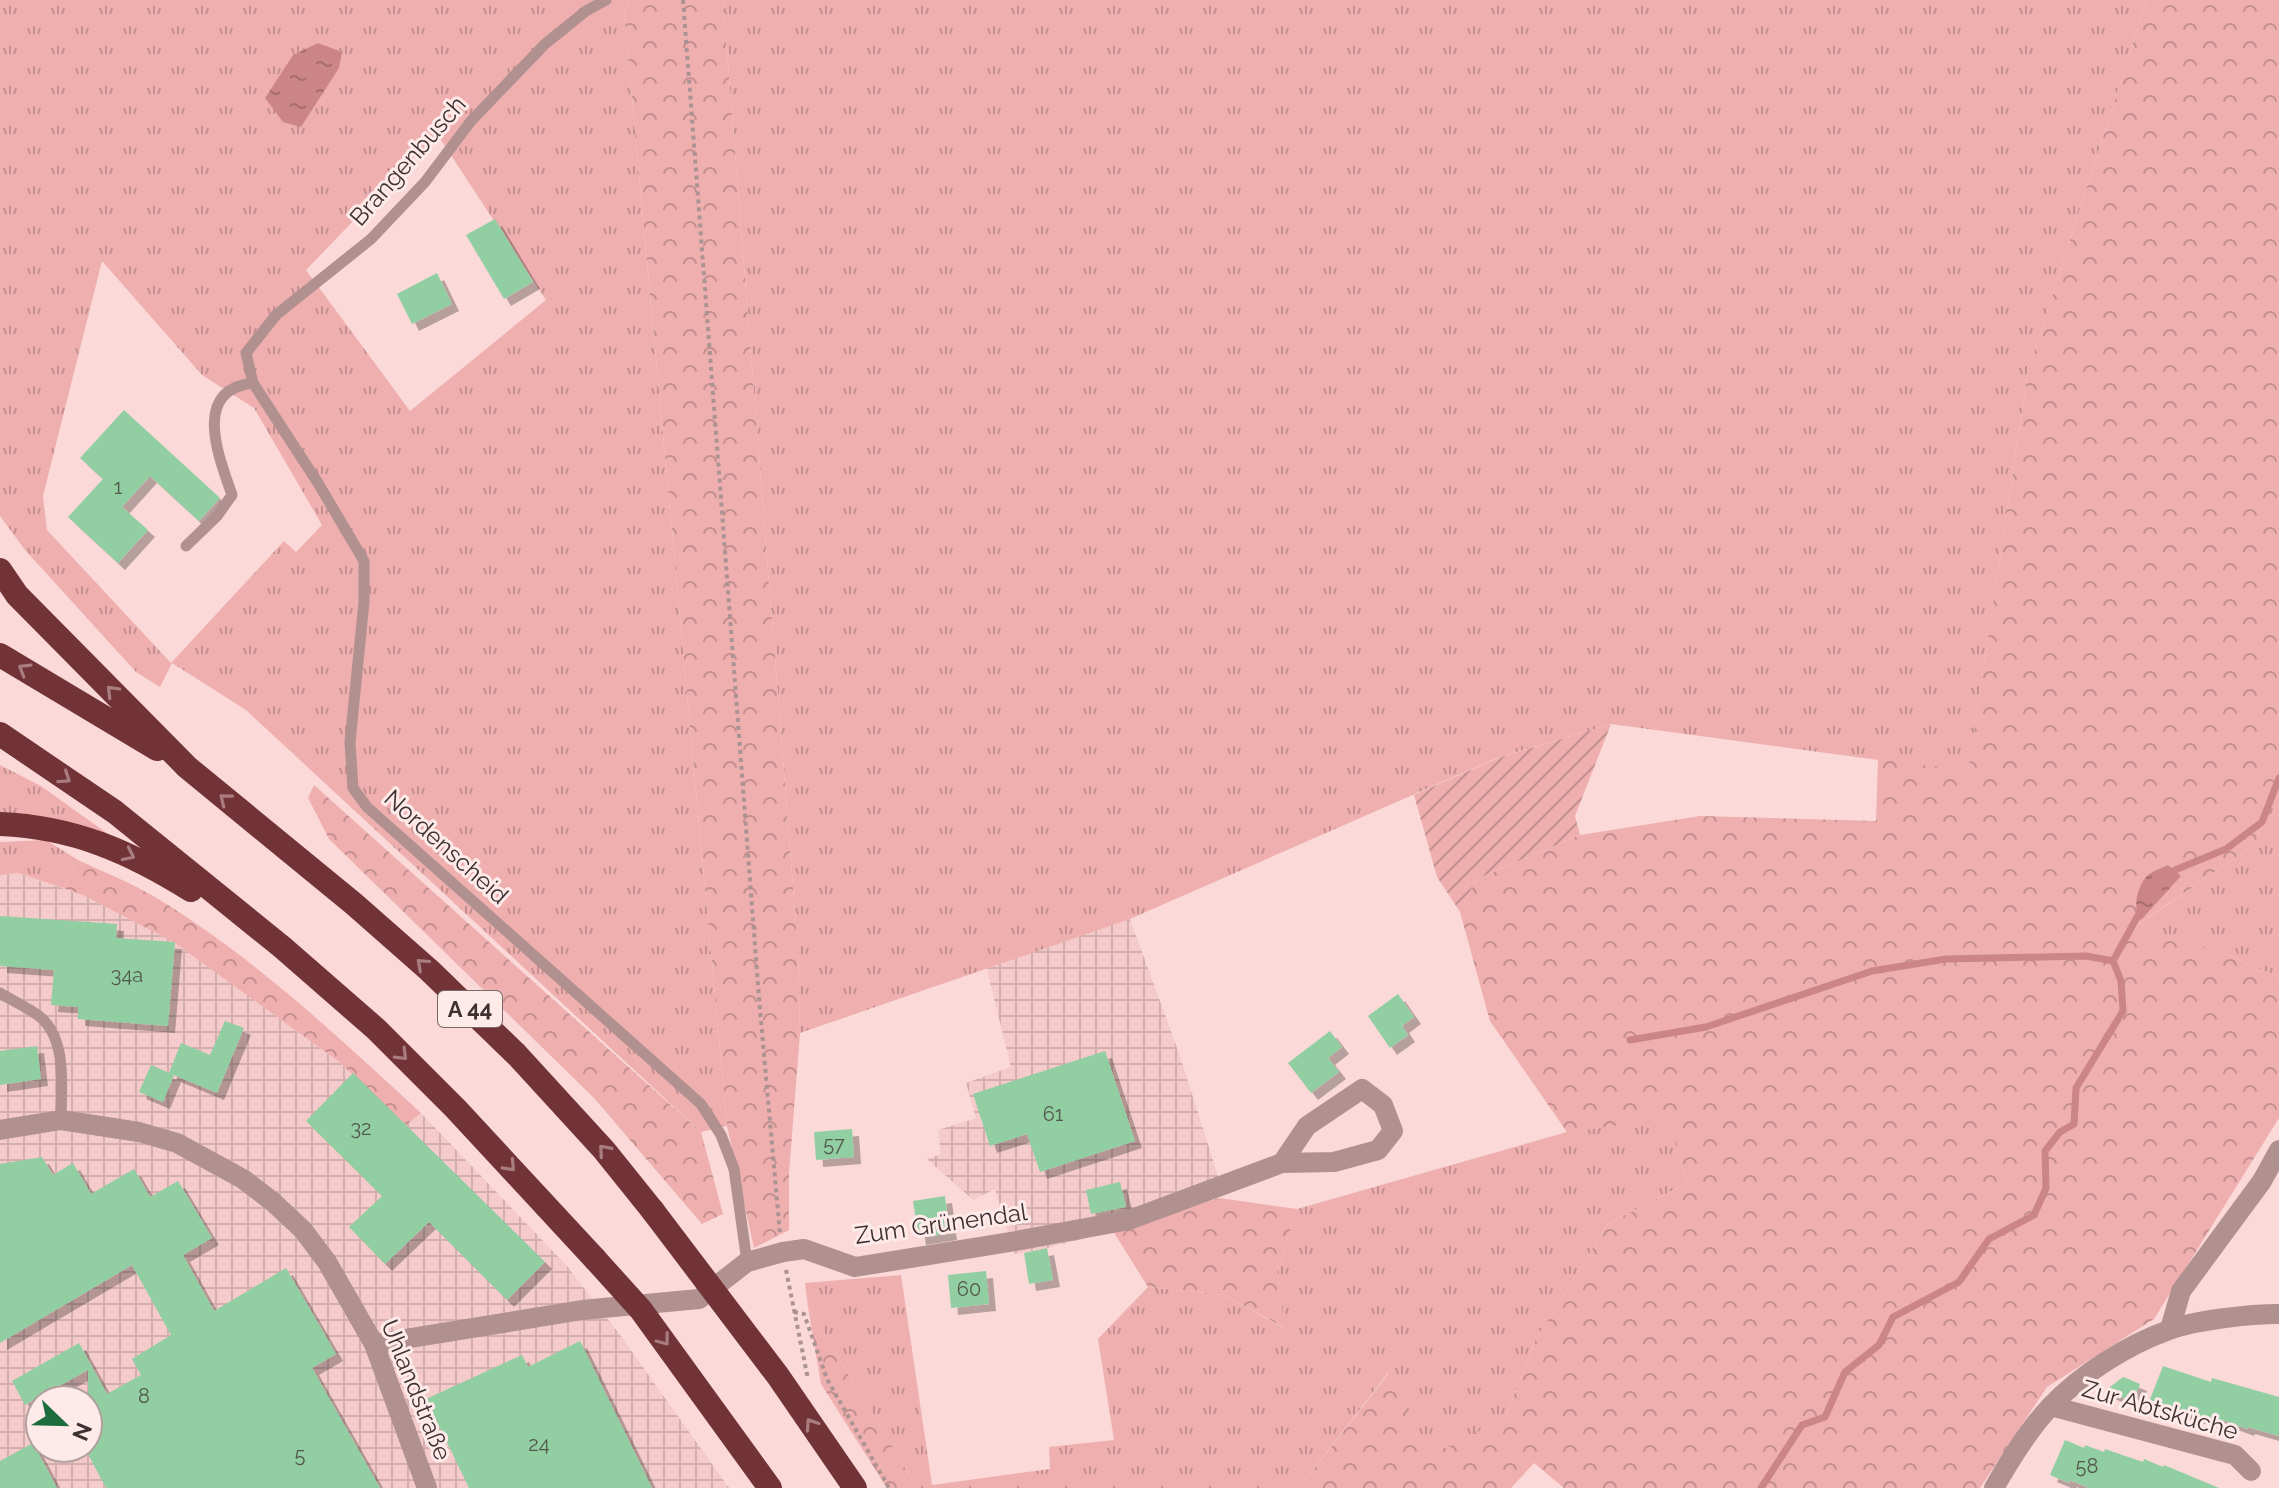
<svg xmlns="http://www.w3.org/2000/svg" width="2279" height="1488" viewBox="0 0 2279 1488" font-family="Raleway,sans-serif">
	<defs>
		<pattern id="industrial-grid" width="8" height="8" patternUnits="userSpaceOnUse" patternTransform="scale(2)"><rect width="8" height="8" fill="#f4cbca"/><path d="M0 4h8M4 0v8" fill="none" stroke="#d2afae"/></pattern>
		<pattern id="grass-tufts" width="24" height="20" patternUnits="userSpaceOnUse" patternTransform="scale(2)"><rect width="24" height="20" fill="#efafaf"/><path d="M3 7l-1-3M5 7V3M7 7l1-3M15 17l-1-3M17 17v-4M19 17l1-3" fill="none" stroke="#c38f8f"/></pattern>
		<pattern id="forest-crowns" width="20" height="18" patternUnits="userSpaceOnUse" patternTransform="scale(2)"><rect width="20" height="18" fill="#efafaf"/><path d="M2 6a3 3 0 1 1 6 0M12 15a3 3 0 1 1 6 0" fill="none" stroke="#c38f8f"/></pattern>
		<pattern id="garden-furrows" width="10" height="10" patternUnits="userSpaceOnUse" patternTransform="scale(2)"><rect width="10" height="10" fill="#efafaf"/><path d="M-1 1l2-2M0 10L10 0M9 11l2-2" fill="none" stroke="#c38f8f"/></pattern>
		<pattern id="water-ripples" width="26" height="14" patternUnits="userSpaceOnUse" patternTransform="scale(2)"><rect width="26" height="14" fill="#cc8586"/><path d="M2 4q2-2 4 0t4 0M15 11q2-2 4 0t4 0" fill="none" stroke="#a76d6e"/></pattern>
		<filter id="shadow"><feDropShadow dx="7" dy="7" stdDeviation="0" flood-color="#0004"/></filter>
	</defs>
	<rect width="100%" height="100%" fill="#fad9d8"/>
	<g fill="url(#industrial-grid)" fill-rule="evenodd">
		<path d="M18 873 85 896 175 942 338 1061 405 1124 421 1113 567 1266 620 1335 729 1488H0V875ZM40 1400H88V1448H40Z"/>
		<polygon points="1130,919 1180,1056 1218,1176 1219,1198 1113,1231 1047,1248 1014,1254 995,1189 973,1200 927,1159 941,1154 938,1130 976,1118 966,1083 1011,1067 986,966"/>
	</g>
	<g fill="url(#grass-tufts)" fill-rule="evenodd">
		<path d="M0 0H629L624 13 727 1126 701 1132 246 710 172 663 160 687 136 672 25 550 0 516ZM437 134 546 300 410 411 306 270ZM102 261 202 375 254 408 322 525 296 552 284 541 171 663 47 530 43 496Z"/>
		<polygon points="723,0 2147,0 2028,371 1968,772 1611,724 1497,758 1130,919 800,1033 798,950"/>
		<polygon points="0,765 41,786 108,834 60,820 0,816"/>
		<polygon points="2279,786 2279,977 2213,949 2129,931 2254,845"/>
		<polygon points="46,840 78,860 63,888 18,873 0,875 0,842"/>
		<polygon points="1668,1118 1687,1183 1608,1224 1535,1341 1505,1418 1429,1458 1388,1373 1299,1488 917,1488 808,1307 805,1283 901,1275 932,1485 1050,1469 1049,1447 1114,1440 1098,1339 1148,1287 1224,1295 1284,1328 1277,1271 1297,1209 1567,1132"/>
	</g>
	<g fill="url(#forest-crowns)">
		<polygon points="629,0 723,0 798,950 800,1033 789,1173 789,1230 754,1248 727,1126 624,13"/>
		<polygon points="2147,0 2279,0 2279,786 2254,845 2130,930 2213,949 2279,977 2279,1118 2154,1319 2047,1387 1980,1488 1564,1488 1534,1463 1511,1488 1299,1488 1389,1373 1429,1457 1505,1418 1535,1341 1608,1224 1687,1183 1668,1119 1567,1132 1490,1021 1460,912 1476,879 1580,835 1700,816 1876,821 1878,759 1968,771 2028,371"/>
		<polygon points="314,785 701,1132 723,1214 702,1224 594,1098 329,839 308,798"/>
		<path d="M78 860C104 872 131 883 155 897 254 957 337 1036 421 1113L406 1125 338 1061 175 943 85 896 63 888Z"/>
		<polygon points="1219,1198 1297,1209 1277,1271 1285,1328 1224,1295 1148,1287 1113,1231"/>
		<polygon points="808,1307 917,1488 887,1488 821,1384"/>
	</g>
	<polygon fill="url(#garden-furrows)" points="1611,724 1575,816 1580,835 1476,879 1460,912 1437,877 1414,795 1498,758"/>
	<g fill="url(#water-ripples)">
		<polygon points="318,43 342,52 339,68 301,127 283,122 265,98 293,55"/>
		<path d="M2168 865 2181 876 2141 920C2132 907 2137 886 2148 875 2153 871 2162 868 2168 865Z"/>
	</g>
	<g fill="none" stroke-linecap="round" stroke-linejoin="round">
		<g stroke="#cc8586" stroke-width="7">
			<polyline points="2171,874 2175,870 2226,849 2262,822 2279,778"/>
			<polyline points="1630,1040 1706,1027 1872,971 1946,959 2086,956 2113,961"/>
			<polyline points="1761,1488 1802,1425 1825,1417 1845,1372 1879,1345 1893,1317 1959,1282 1989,1239 2034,1215 2046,1188 2045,1151 2060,1132 2074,1124 2076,1088 2123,1011 2121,981 2113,961 2142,908"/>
		</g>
	</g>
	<g fill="#91cea2" filter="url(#shadow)">
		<polygon points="495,219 533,282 504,299 466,235"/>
		<polygon points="437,273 452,304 412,324 397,294"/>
		<polygon points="124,410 220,498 199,521 150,476 122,507 148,530 118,563 68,517 103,479 80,458"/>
		<polygon points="0,916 117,924 116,938 175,942 168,1026 78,1019 78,1007 51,1005 54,970 0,966"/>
		<polygon points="1398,994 1414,1017 1402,1026 1408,1035 1390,1048 1368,1016"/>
		<polygon points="225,1021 244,1028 217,1093 169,1073 181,1043 210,1055"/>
		<polygon points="1330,1031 1342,1047 1328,1058 1339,1072 1311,1093 1288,1063"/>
		<polygon points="37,1046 41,1079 0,1085 0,1051"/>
		<polygon points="1105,1051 1135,1141 1040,1172 1027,1134 990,1146 973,1094"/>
		<polygon points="151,1065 174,1075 163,1102 139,1092"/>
		<polygon points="353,1073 545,1262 507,1300 429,1222 385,1264 349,1227 382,1196 306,1121"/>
		<polygon points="852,1129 854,1157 816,1160 814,1132"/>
		<polygon points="42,1157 53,1175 73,1163 91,1194 134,1169 150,1197 178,1181 212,1238 183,1255 214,1311 286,1268 336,1354 312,1368 380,1488 106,1488 88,1454 88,1370 25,1405 12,1381 79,1343 107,1394 141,1375 132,1359 171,1335 132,1265 0,1343 0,1164"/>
		<polygon points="1120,1182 1126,1207 1091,1214 1086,1190"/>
		<polygon points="945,1196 950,1233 919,1238 913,1201"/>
		<polygon points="1047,1248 1053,1280 1029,1284 1024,1253"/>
		<polygon points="986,1271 989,1304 951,1308 948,1275"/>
		<polygon points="580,1341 652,1488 469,1488 426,1399 522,1355 528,1367"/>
		<polygon points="2163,1366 2211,1382 2212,1378 2279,1397 2279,1436 2248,1427 2247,1429 2223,1420 2221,1424 2149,1402"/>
		<polygon points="2123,1377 2140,1384 2133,1402 2105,1391"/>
		<polygon points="2065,1440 2084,1448 2085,1445 2104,1452 2105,1449 2143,1462 2144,1459 2163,1467 2164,1465 2219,1488 2089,1488 2070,1480 2069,1483 2050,1475"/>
		<polygon points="33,1443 57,1488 0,1488 0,1461"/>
	</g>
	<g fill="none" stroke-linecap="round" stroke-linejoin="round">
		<g stroke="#ac9393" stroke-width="4" stroke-dasharray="4 4" stroke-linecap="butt">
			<polyline points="683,0 759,998 780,1234"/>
			<polyline points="786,1270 808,1379"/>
			<polyline points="794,1312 804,1314 827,1379 889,1488"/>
		</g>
		<g stroke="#b19090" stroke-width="11">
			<polyline points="606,0 586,11 545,44 471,121 425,182 371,239 276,315 246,353 253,383 318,483 364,561 364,602 350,742 353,788 367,807 701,1104 721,1135 734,1169 747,1262"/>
			<path d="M186 546 217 516 232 495C219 457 191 390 253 383"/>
			<path d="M0 993C13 1001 27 1007 39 1016 68 1039 61 1088 61 1120"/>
		</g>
		<g stroke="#b19090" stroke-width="20">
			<polyline points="0,1130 61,1120 139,1132 177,1143 243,1179 273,1202 303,1230 327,1262 374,1344 427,1488"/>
			<polyline points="2170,1329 2181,1291 2262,1181 2279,1150"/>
			<polyline points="374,1344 582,1310 699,1299 747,1262 783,1252 804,1249 855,1267 1016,1241 1129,1220 1282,1163 1307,1126 1362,1089 1383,1105 1393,1131 1378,1150 1334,1162 1282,1163"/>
			<polyline points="2051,1406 2235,1455 2251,1471"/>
			<path d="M1994 1488C2010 1460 2028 1430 2050 1407 2081 1374 2127 1345 2169 1330 2196 1320 2250 1314 2279 1314"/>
		</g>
		<g stroke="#713336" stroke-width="24">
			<polyline points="0,570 17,595 187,767 354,904 429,970 517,1055 604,1150 653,1211"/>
			<polyline points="0,655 157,749"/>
			<polyline points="0,734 115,812 282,947 376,1029 456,1109 595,1259"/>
			<path d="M0 824C74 827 130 852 191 890"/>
		</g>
		<g stroke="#713336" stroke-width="24">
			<polyline points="653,1211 778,1376 855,1488"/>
			<polyline points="595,1259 641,1310 770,1488"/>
		</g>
	</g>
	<defs><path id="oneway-chevron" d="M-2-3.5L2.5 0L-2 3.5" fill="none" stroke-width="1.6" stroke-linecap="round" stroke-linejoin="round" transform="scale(2)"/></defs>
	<g stroke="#a97c7e">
		<use href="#oneway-chevron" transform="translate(24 669) rotate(-149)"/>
		<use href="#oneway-chevron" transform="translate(112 691) rotate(-134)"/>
		<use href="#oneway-chevron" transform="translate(65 778) rotate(34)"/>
		<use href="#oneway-chevron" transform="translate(225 799) rotate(-141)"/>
		<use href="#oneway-chevron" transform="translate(129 855) rotate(26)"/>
		<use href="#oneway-chevron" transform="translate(422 964) rotate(-138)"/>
		<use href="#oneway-chevron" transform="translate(402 1055) rotate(45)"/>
		<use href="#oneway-chevron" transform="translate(604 1150) rotate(-131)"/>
		<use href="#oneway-chevron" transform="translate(510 1166) rotate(47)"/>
		<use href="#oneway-chevron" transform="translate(664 1340) rotate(53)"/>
		<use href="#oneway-chevron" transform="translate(811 1424) rotate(-124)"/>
	</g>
	<g text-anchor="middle" stroke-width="6" stroke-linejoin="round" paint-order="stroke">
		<g font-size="20" fill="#53584d">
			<text x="118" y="494">1</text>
			<text x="127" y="982">34a</text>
			<text x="1053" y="1121">61</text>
			<text x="361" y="1135">32</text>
			<text x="834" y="1151">57</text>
			<text x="969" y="1296">60</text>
			<text x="144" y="1403">8</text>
			<text x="539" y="1451">24</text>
			<text x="300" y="1462">5</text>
			<text x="2087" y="1473">58</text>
		</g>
		<rect fill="#feeae9" stroke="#786868" stroke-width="2" x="438" y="991" width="64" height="36" rx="6"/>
		<g font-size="22" font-weight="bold" fill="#3e3131">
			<text x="470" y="1017">A 44</text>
		</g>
		<g font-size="24" fill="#3e3131" stroke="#feeae9">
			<text transform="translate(408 161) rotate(-49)" y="8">Brangenbusch</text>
			<text transform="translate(446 847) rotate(42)" y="8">Nordenscheid</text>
			<text transform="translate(941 1224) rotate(-8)" y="8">Zum Grünendal</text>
			<text transform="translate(416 1390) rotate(68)" y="8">Uhlandstraße</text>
			<text transform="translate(2160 1410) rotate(16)" y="8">Zur Abtsküche</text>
		</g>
	</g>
	<g transform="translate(64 1424) rotate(113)"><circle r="38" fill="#feeae9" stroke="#b1a09f" stroke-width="2"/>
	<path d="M0-6L14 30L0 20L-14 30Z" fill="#1c6c3d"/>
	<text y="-12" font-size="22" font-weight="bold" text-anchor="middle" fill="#3e3131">N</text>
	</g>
</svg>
